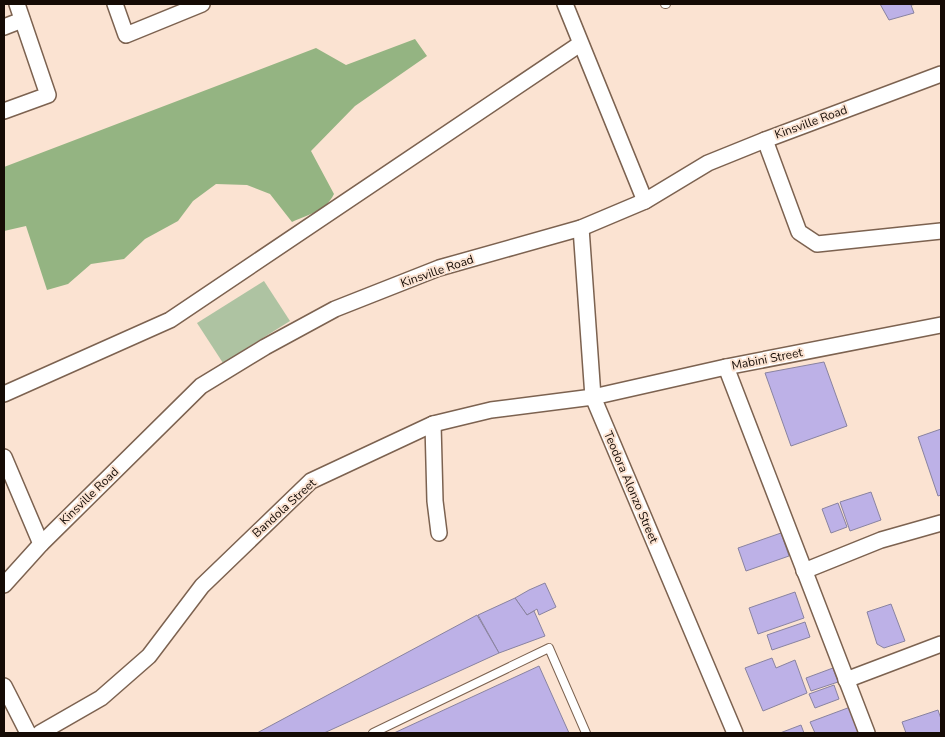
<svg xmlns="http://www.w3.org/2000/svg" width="945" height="737" viewBox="0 0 945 737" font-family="'Nunito Sans',sans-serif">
	<rect width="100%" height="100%" fill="#fbe3d2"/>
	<polygon fill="#aec3a2" points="264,281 290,321 223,363 197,323"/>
	<path fill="#94b482" d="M415 39 427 56 355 106 311 151 334 194C325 212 309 214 292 222L270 194 247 185 216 184 193 201 178 221 145 239 124 259 91 264 68 284 47 290 26 226 4 231V167L316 48 346 65Z"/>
	<g fill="#bdb1e7" stroke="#8983a0">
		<polygon points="880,4 918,4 911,5 914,13 889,20"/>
		<polygon points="824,362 847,426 791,446 765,373"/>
		<polygon points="941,429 941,495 938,496 918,437"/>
		<polygon points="871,492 881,520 850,531 840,502"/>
		<polygon points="838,503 847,527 831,533 822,509"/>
		<polygon points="781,533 789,556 746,571 738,548"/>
		<polygon points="545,583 556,607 539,615 537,609 527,615 515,598 529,590"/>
		<polygon points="795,592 804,618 758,634 749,608"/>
		<polygon points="515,598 527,615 534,611 545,636 499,653 478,615"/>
		<polygon points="891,604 905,641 884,648 877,644 867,612"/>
		<polygon points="477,615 499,653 324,733 257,733"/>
		<polygon points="805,622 810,637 772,650 767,635"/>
		<polygon points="772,658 776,668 795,660 807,693 763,711 745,668"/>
		<polygon points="539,666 569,733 394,733"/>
		<polygon points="833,668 838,682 811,691 806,678"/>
		<polygon points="834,685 839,699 815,708 809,694"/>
		<polygon points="853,706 862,733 815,733 810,722"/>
		<polygon points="938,710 941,719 941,733 906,733 902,722"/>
		<polygon points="801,725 804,733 780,733"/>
	</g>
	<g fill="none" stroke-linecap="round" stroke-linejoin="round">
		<g stroke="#7c6250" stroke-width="10">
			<g id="service">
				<polyline points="665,4 666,4"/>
				<polyline points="373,733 549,648 586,733"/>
			</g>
		</g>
		<g stroke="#7c6250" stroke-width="18">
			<g id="minor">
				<polyline points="115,4 126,35 202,4"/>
				<polyline points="565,4 645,201"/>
				<polyline points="4,27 22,20"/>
				<polyline points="4,111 48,95 17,4"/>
				<polyline points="765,140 799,232 817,244 941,231"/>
				<polyline points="581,228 593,397 735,733"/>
				<polyline points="726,367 867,733"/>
				<polyline points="4,394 170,320 580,44"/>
				<polyline points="433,424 435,501 439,533"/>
				<polyline points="4,457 41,544"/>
				<polyline points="804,571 881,540 941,523"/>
				<polyline points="4,585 41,544 201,386 265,347 335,309 439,268 581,228 645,201 708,163 765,140 941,74"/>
				<polyline points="846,680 941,644"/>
				<polyline points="4,686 28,733"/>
				<polyline points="40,733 101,698 149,656 202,586 311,481 433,424 491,410 593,397 726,367 941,325"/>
			</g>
		</g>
		<use href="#service" stroke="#fff" stroke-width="8"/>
		<use href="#minor" stroke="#fff" stroke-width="15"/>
	</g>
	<g text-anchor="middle" stroke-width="4" stroke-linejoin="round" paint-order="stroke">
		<g font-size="12" fill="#150b05" stroke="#fbe3d2">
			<text transform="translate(811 122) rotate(-20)" y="4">Kinsville Road</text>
			<text transform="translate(437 271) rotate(-19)" y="4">Kinsville Road</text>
			<text transform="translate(767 359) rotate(-11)" y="4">Mabini Street</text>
			<text transform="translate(631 487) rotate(67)" y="4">Teodora Alonzo Street</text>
			<text transform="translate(89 496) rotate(-44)" y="4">Kinsville Road</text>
			<text transform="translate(284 508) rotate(-42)" y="4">Bandola Street</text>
		</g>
	</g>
	<rect width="945" height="737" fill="none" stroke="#150b05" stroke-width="10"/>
</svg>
